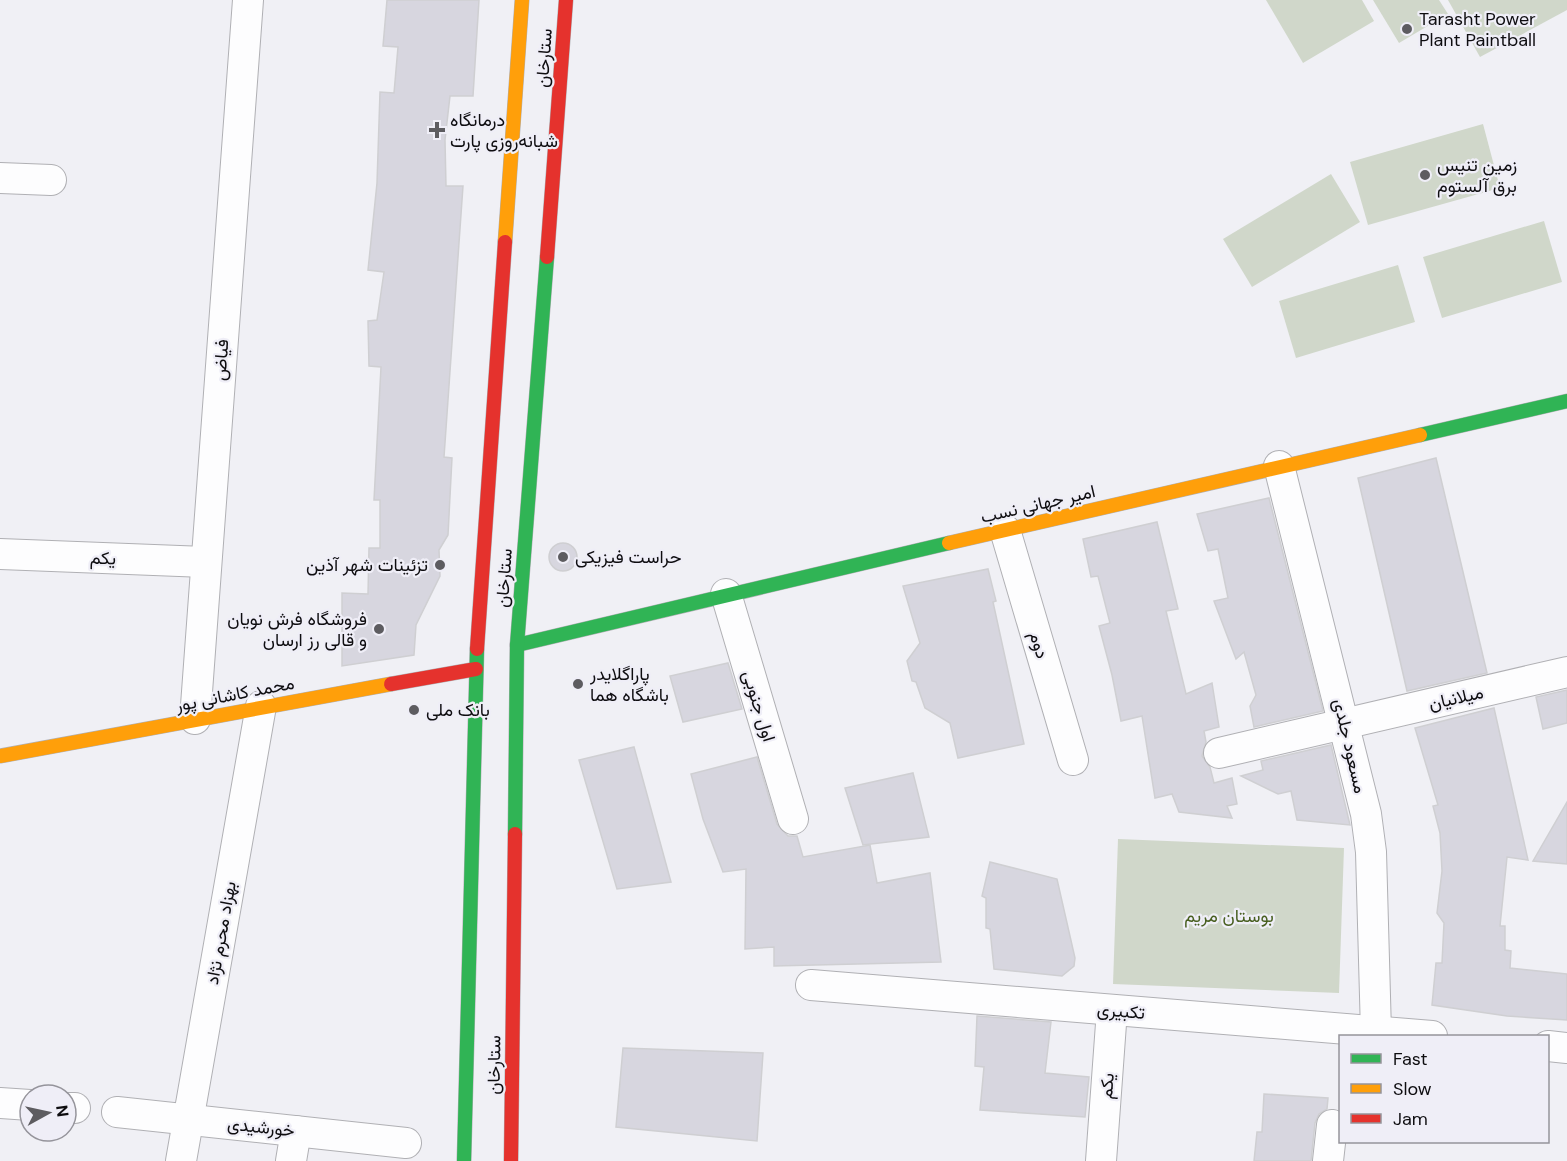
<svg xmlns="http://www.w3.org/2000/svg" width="1567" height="1161" viewBox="0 0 1567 1161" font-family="'DM Sans',Vazirmatn,sans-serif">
	<rect width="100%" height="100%" fill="#f0f0f5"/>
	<g fill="#d0d7ca">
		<polygon points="1266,0 1362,0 1374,21 1303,63"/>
		<polygon points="1373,0 1439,0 1448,14 1399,43"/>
		<polygon points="1448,0 1567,0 1567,10 1480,57"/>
		<polygon points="1483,124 1500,188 1368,225 1350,162"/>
		<polygon points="1331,174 1360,222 1252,287 1223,239"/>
		<polygon points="1544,221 1562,282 1442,318 1423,257"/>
		<polygon points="1398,265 1415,322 1296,358 1279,301"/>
		<polygon points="1118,839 1344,848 1339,993 1113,984"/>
	</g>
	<g fill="#d7d6df" stroke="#cfcfd2" stroke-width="1.5">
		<polygon points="387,0 479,0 473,96 450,96 445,140 446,186 463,186 444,457 452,458 448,535 439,550 440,576 416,625 414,655 342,666 342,593 368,594 369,548 380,548 380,500 374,500 381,367 369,366 368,321 377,320 384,272 368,270 377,183 380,92 394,93 398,47 383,46"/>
		<polygon points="1436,458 1487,673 1407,691 1358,478"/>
		<polygon points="1269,498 1323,711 1254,727 1250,706 1256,695 1244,652 1236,659 1214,601 1228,598 1218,549 1208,551 1197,514"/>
		<polygon points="1157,522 1178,609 1166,611 1186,694 1212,683 1219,727 1204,731 1206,742 1202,756 1210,767 1214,783 1232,778 1237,804 1227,806 1232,818 1179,812 1172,794 1155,798 1142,716 1121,721 1112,675 1099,626 1110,623 1098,576 1091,577 1083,539"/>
		<circle cx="563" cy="557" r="14"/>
		<polygon points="988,569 996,601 993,602 1024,744 958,758 950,723 925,708 916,682 912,681 907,661 920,643 903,586"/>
		<polygon points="728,663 742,709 683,722 670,676"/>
		<polygon points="1567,690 1567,723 1543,729 1536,697"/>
		<polygon points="1494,708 1528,860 1507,857 1500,926 1505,926 1505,950 1511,951 1510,968 1567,974 1567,1020 1507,1016 1432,1005 1436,963 1442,963 1444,923 1437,913 1442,871 1440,833 1433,806 1438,805 1415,728"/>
		<polygon points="1331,745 1350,825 1297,820 1291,791 1278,794 1241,776 1263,770 1261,761"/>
		<polygon points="634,747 671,882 617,889 579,760"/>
		<polygon points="757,757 777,824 788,836 797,836 803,857 870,845 877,883 930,873 941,962 774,966 774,947 745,949 746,869 723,872 703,819 691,774"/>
		<polygon points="913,773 929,837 863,845 845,788"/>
		<polygon points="1567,802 1567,864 1533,861"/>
		<polygon points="990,862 1057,879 1075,958 1074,966 1062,976 994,969 990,929 986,928 986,898 982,896"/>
		<polygon points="977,1016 1051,1022 1045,1073 1089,1077 1085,1117 980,1110 984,1067 975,1066"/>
		<polygon points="623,1048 763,1053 757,1141 616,1127"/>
		<polygon points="1264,1094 1328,1098 1327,1109 1319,1114 1315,1123 1311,1161 1254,1161 1257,1132 1262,1132"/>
	</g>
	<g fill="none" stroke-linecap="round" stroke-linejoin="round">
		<g stroke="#b0b0b4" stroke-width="32">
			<g id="street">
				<polyline points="0,178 51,180"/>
				<polyline points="1279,466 1366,814 1371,852 1376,1032"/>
				<polyline points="1005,530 1073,760"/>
				<polyline points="0,554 205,562"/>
				<polyline points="726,594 793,819"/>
				<polyline points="195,719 248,0"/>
				<polyline points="1219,753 1567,672"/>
				<polyline points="811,985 1432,1036"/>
				<polyline points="1548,1046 1567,1048"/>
				<polyline points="0,1103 30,1105"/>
				<polyline points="66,1108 75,1108"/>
				<polyline points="117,1112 406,1143"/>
				<polyline points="181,1161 261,706"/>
				<polyline points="291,1161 296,1131"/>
				<polyline points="1101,1161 1112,1010"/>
				<polyline points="1328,1161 1332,1125"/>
			</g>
		</g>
		<g stroke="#b0b0b4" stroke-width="15">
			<g id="fast">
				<polyline points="1420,435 1567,401"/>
				<polyline points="517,645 949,543"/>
				<polyline points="515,834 517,645 547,257"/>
				<polyline points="464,1161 477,649"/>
			</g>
		</g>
		<g stroke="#b0b0b4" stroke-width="15">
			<g id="slow">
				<polyline points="505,242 522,0"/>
				<polyline points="949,543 1420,435"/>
				<polyline points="0,756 391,684"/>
			</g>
		</g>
		<g stroke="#b0b0b4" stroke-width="15">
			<g id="jam">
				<polyline points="547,257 566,0"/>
				<polyline points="477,649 505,242"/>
				<polyline points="391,684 476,669"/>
				<polyline points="511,1161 515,834"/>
			</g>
		</g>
		<use href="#street" stroke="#fdfdfe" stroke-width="30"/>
		<use href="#fast" stroke="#30b455" stroke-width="14"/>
		<use href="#slow" stroke="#ff9f0a" stroke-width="14"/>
		<use href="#jam" stroke="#e5322d" stroke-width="14"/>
	</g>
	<g fill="#5d5c60" stroke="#efeef7" stroke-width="2">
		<circle cx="1407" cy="29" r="6"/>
		<path d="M434 121h6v6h6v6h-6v6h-6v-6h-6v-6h6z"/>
		<circle cx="1425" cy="175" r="6"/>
		<circle cx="563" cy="557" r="6"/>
		<circle cx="440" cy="565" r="6"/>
		<circle cx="379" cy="629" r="6"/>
		<circle cx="578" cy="684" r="6"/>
		<circle cx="414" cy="710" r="6"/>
	</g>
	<g text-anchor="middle" stroke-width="4.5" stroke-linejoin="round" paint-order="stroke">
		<g font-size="18" fill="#0e0d10" stroke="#efeef7" text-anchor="start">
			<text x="1419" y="25">Tarasht Power<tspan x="1419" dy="21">Plant Paintball</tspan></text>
			<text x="450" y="126">درمانگاه<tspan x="450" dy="21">شبانه‌روزی پارت</tspan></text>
			<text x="1437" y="171">زمین تنیس<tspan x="1437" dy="21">برق آلستوم</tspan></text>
			<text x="575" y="563">حراست فیزیکی</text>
			<text x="428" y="571" text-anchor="end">تزئینات شهر آذین</text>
			<text x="367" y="625" text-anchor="end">فروشگاه فرش نویان<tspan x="367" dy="21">و قالی رز ارسان</tspan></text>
			<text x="590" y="680">پاراگلایدر<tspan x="590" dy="21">باشگاه هما</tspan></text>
			<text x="426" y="716">بانک ملی</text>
		</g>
		<g font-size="18" fill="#0e0d10" stroke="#efeef7">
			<text transform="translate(544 58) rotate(-86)" y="6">ستارخان</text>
			<text transform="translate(221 360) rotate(-86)" y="6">فیاض</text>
			<text transform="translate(1038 504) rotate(-13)" y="6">امیر جهانی نسب</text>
			<text transform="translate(103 558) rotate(2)" y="6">یکم</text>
			<text transform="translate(504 578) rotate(-86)" y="6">ستارخان</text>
			<text transform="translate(1039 645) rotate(73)" y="6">دوم</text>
			<text transform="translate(235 694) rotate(-11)" y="6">محمد کاشانی پور</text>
			<text transform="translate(1456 698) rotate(-13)" y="6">میلانیان</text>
			<text transform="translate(759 706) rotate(73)" y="6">اول جنوبی</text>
			<text transform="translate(1350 746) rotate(77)" y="6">مسعود جلدی</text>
			<text transform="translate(221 933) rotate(-80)" y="6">بهزاد محرم نژاد</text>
			<text transform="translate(1121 1011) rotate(5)" y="6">تکبیری</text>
			<text transform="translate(494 1065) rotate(-89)" y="6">ستارخان</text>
			<text transform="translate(1107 1086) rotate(-86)" y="6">یکم</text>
			<text transform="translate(261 1127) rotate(6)" y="6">خورشیدی</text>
		</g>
		<g font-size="18" fill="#485f20" stroke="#efeef7">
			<text x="1229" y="922">بوستان مریم</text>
		</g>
	</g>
	<rect x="1339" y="1035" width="210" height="108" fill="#efeef7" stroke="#95949b" stroke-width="1.5"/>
	<rect x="1351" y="1054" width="30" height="9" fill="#30b455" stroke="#95949b" stroke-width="1.5"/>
	<text x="1393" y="1065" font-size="18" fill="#0e0d10">Fast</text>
	<rect x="1351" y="1084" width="30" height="9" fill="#ff9f0a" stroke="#95949b" stroke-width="1.5"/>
	<text x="1393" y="1095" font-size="18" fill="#0e0d10">Slow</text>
	<rect x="1351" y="1114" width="30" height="9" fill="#e5322d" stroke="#95949b" stroke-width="1.5"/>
	<text x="1393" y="1125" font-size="18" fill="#0e0d10">Jam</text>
	<g transform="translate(48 1113) rotate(82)"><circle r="28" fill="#efeef7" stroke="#95949b" stroke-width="1.5"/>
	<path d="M0-4.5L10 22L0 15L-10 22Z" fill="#5d5c60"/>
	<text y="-9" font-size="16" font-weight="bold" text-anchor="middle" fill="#0e0d10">N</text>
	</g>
</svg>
